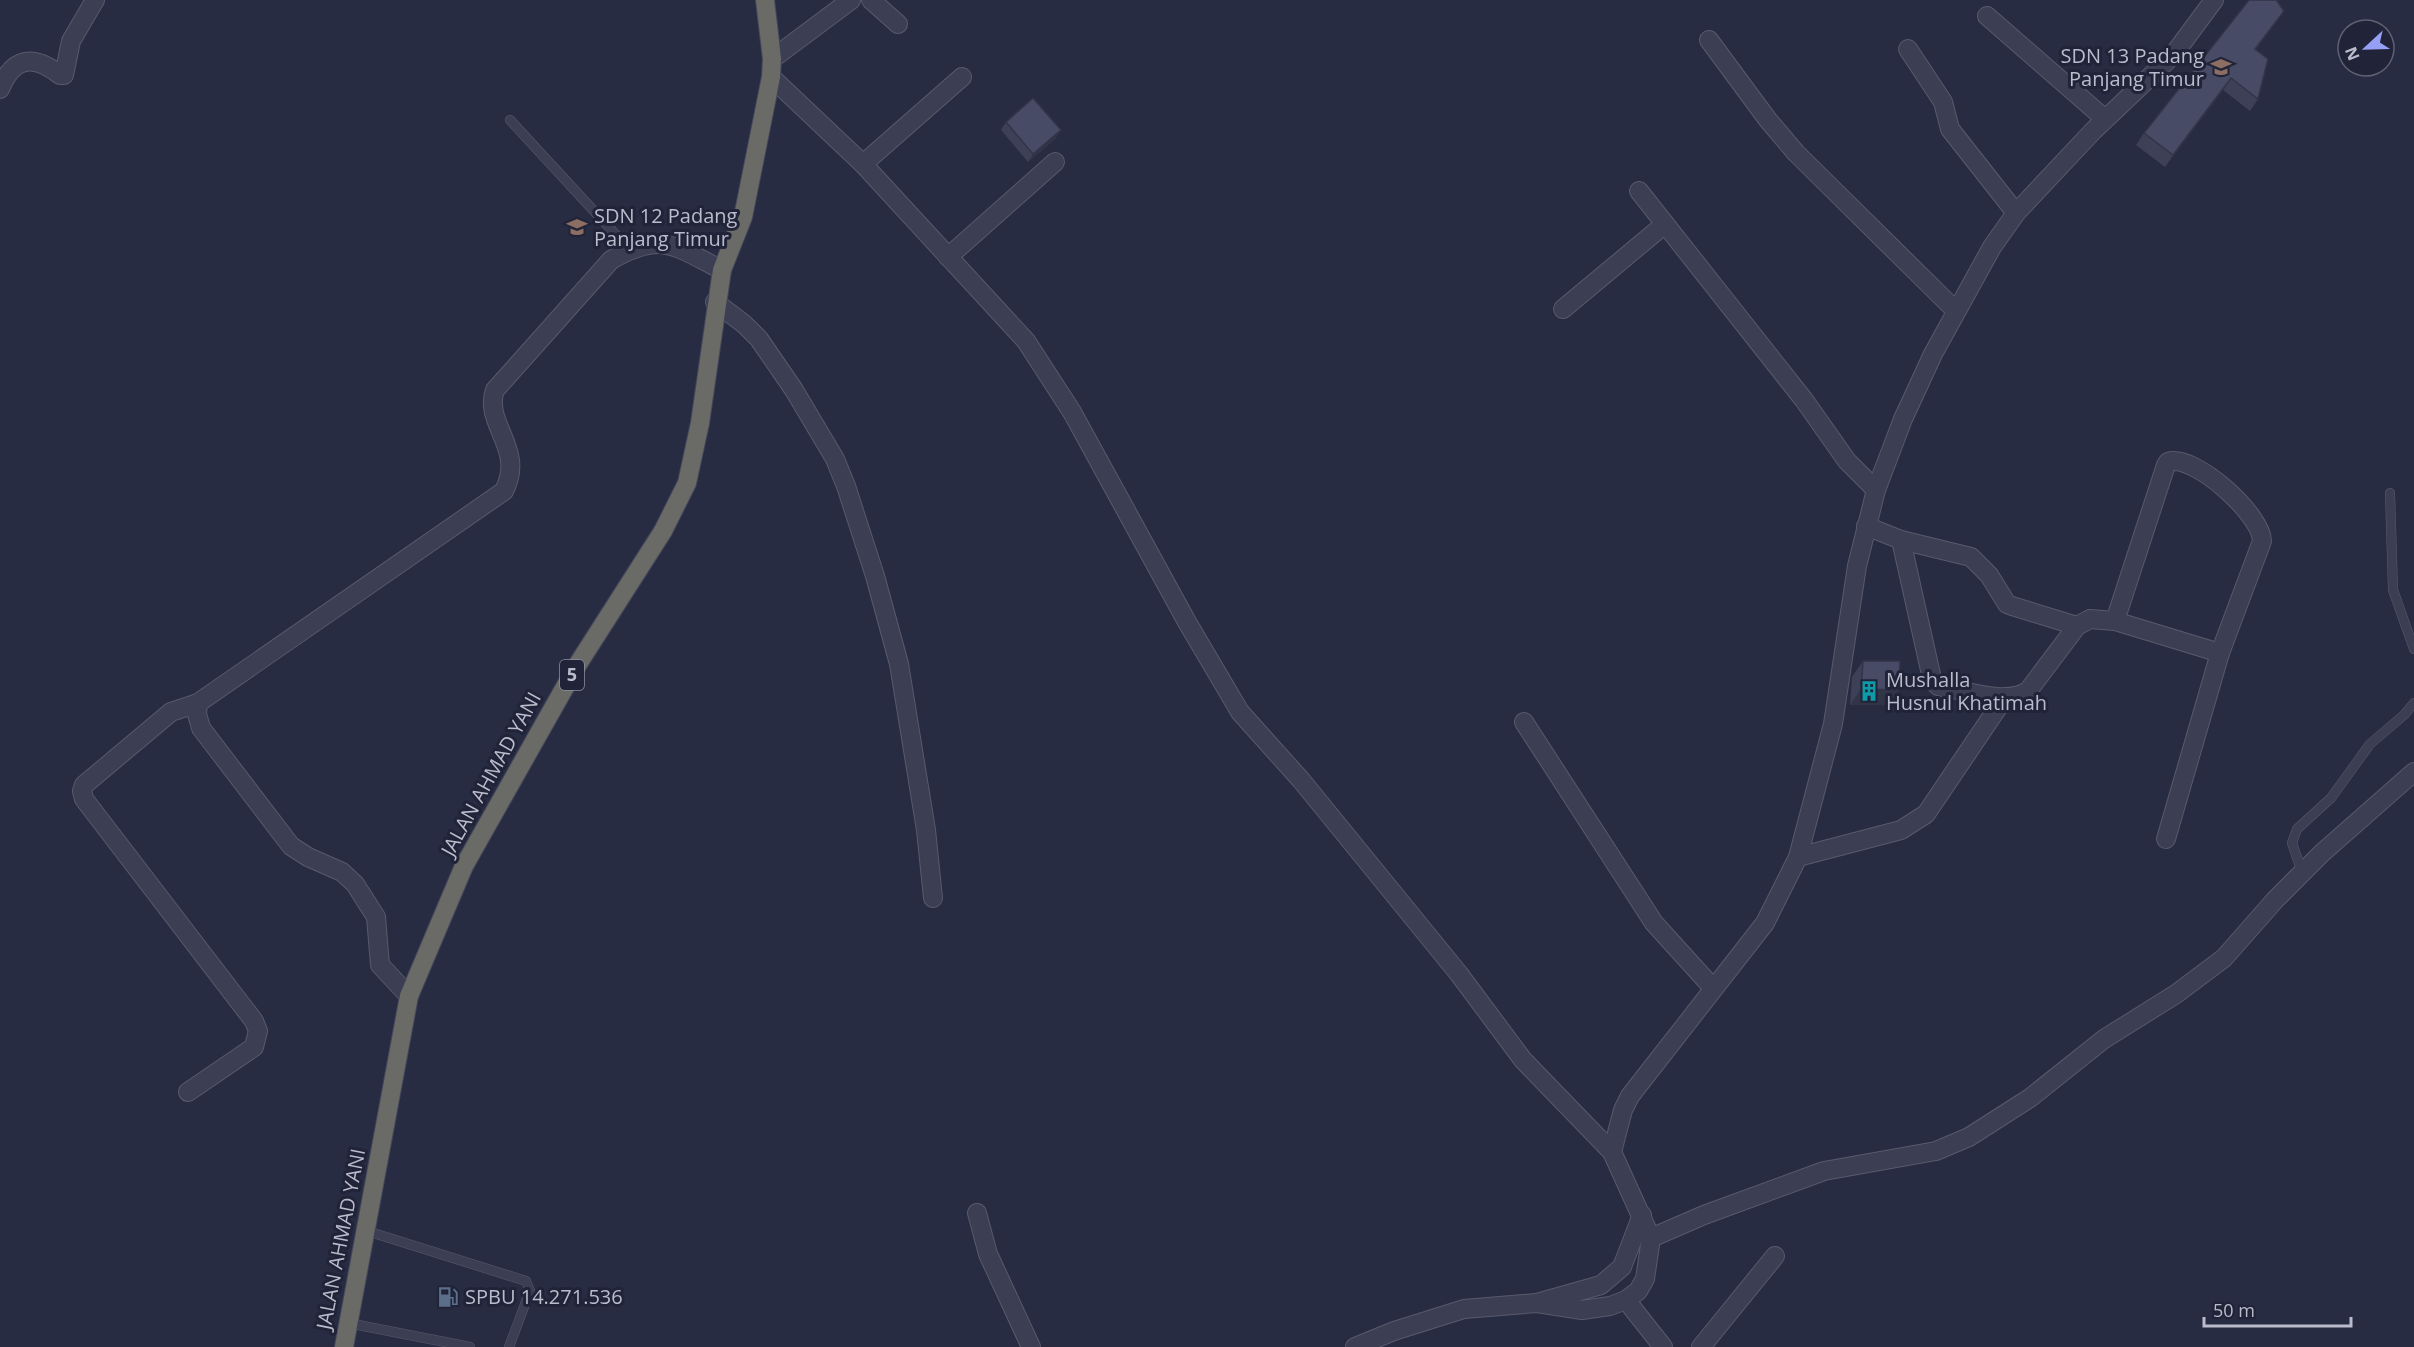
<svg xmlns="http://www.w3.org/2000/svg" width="2414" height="1347" viewBox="0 0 2414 1347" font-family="'Open Sans',sans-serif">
	<rect width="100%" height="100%" fill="#282c43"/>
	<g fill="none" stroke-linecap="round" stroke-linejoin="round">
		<g stroke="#585a6d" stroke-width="10">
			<g id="service">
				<polyline points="510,120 629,249"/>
				<polyline points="2390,493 2393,590 2414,649"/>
				<polyline points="2302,872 2292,843 2297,829 2331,798 2370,744 2404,715 2414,703"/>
				<polyline points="367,1231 526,1281 530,1291 509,1347"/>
				<polyline points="348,1323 470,1347"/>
			</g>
		</g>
		<g stroke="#585a6d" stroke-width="20">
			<g id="minor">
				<polyline points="871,0 898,24"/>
				<polyline points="1987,16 2105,119"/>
				<polyline points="1709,40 1768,120 1796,153 1956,311"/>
				<polyline points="1908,49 1943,102 1950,129 2016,213"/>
				<polyline points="772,59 851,0"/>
				<polyline points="771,77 863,164 1026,341 1072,412 1187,622 1240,712 1301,780 1459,974 1523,1060 1612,1152 1651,1238 1645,1279 1638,1291 1626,1300 1610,1306 1582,1310 1537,1303"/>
				<path d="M0 89C13 57 33 54 60 75H64L71 41 95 0"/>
				<polyline points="863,164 962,77"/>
				<polyline points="1639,191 1804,400 1847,461 1876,490"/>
				<polyline points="948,257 1055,162"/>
				<polyline points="715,302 744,324 759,339 794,390 835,459 846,486 875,576 899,664 926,830 933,898"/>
				<polyline points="1563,309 1665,224"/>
				<polyline points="1866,526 1901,540 1971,557 1989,575 2007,604 2012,606 2077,626 2090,619 2115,621 2220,653"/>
				<path d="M1901 540 1932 679 1938 686C1965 690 2005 706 2028 691L2077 626"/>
				<path d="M2115 621 2166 465 2168 462C2194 453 2262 515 2262 541L2220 653 2166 839"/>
				<polyline points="1524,722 1654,923 1713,988"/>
				<polyline points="1798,857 1901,830 1926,814 2005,697"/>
				<path d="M409 996 380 965 376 917 355 884 342 872 308 857 291 846 201 728 197 714 198 703 504 491C526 449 483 424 495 390L611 260C662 231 674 246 722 270"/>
				<polyline points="188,1092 254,1047 258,1031 254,1021 84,799 82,791 84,785 171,712 198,703"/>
				<polyline points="1612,1152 1623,1110 1630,1096 1765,923 1798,857 1833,724 1857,566 1876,490 1903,419 1933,354 1992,247 2016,213 2093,131 2174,54 2214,0"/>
				<polyline points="977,1213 988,1254 1031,1347"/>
				<polyline points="1651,1238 1704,1215 1824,1171 1936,1151 1969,1137 2030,1098 2104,1039 2176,994 2224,958 2275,900 2322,853 2414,772"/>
				<polyline points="1626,1300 1663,1347"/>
				<polyline points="1355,1347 1394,1331 1464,1309 1537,1303 1601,1285 1622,1267 1642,1215"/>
				<polyline points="1701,1347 1775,1256"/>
			</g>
		</g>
		<g stroke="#44475a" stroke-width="20">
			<polyline id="trunk" points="344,1347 409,996 464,866 578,664 663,531 687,483 700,423 722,270 743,217 771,77 772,59 765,0"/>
		</g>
		<use href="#service" stroke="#3c3f53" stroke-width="9"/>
		<use href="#minor" stroke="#3c3f53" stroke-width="18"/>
		<use href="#trunk" stroke="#6a6a66" stroke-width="18"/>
	</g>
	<g fill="#3d4057">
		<polygon points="2277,2 2284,11 2255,50 2258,99 2250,111 2223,90 2165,167 2136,145 2144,133"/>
		<polygon points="1006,122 1061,130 1055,139 1028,162 1001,130"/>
		<polygon points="1863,661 1899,690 1888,705 1850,705 1852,677"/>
	</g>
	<g fill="#323447">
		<polygon points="2284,11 2276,23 2246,61 2255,49"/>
		<polygon points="2231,78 2223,90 2165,167 2173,155"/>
		<polygon points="1061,130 1055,139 1028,162 1033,154"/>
		<polygon points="1861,689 1899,690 1888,705 1850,705"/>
	</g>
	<g fill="#474b65" stroke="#323447" stroke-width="1.5">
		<polygon points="2249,0 2278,0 2277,1 2284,11 2255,49 2268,59 2258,99 2231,78 2173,155 2144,133"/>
		<polygon points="1033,98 1061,130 1033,154 1006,122"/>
		<polygon points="1863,661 1900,661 1899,690 1861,689"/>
	</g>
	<defs>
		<g id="school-bare" transform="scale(1.62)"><path d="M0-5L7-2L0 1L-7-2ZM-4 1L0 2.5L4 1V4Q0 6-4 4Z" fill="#8d6e63" stroke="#212438" stroke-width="2.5" paint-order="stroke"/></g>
		<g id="building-bare" transform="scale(1.62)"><path d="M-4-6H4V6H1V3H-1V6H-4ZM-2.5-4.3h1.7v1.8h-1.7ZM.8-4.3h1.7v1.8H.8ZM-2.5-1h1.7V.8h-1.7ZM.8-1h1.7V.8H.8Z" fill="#0f9aa8" stroke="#212438" stroke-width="2.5" paint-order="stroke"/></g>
		<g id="fuel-bare" transform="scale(1.62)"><path d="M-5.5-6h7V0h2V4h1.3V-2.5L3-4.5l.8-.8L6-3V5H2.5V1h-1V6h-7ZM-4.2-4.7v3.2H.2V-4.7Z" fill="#5c6f8a" stroke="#212438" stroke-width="2.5" paint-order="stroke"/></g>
	</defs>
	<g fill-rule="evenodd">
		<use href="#school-bare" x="2221" y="67"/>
		<use href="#school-bare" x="577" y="227"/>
		<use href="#building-bare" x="1869" y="691"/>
		<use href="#fuel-bare" x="448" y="1297"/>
	</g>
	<g text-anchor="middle" stroke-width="6" stroke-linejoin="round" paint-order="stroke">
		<rect fill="#212438" stroke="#8c8ea0" stroke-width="1.5" x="560" y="660" width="24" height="30" rx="4.5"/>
		<g font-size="18" font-weight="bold" fill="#babccc">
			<text x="572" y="681">5</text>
		</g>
		<g font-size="20" fill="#babccc" stroke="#212438" text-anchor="start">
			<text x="2204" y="63" text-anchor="end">SDN 13 Padang<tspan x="2204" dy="23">Panjang Timur</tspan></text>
			<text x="594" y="223">SDN 12 Padang<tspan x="594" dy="23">Panjang Timur</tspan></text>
			<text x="1886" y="687">Mushalla<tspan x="1886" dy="23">Husnul Khatimah</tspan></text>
			<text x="465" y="1304">SPBU 14.271.536</text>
		</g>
		<g font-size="20" fill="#babccc" stroke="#212438">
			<text transform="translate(491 774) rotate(-61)" y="7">JALAN AHMAD YANI</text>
			<text transform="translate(341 1239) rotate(-79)" y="7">JALAN AHMAD YANI</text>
		</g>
	</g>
	<g transform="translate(2366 48) rotate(248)"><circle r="28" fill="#212438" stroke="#5e6173" stroke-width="1.5"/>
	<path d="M0-4.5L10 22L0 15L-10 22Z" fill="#959ff6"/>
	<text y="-9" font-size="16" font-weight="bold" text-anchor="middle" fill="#babccc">N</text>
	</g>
	<path d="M2204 1317v9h147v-9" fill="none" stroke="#babccc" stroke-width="3"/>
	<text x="2213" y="1317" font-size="18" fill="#babccc" stroke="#212438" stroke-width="4.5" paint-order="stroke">50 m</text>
</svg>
